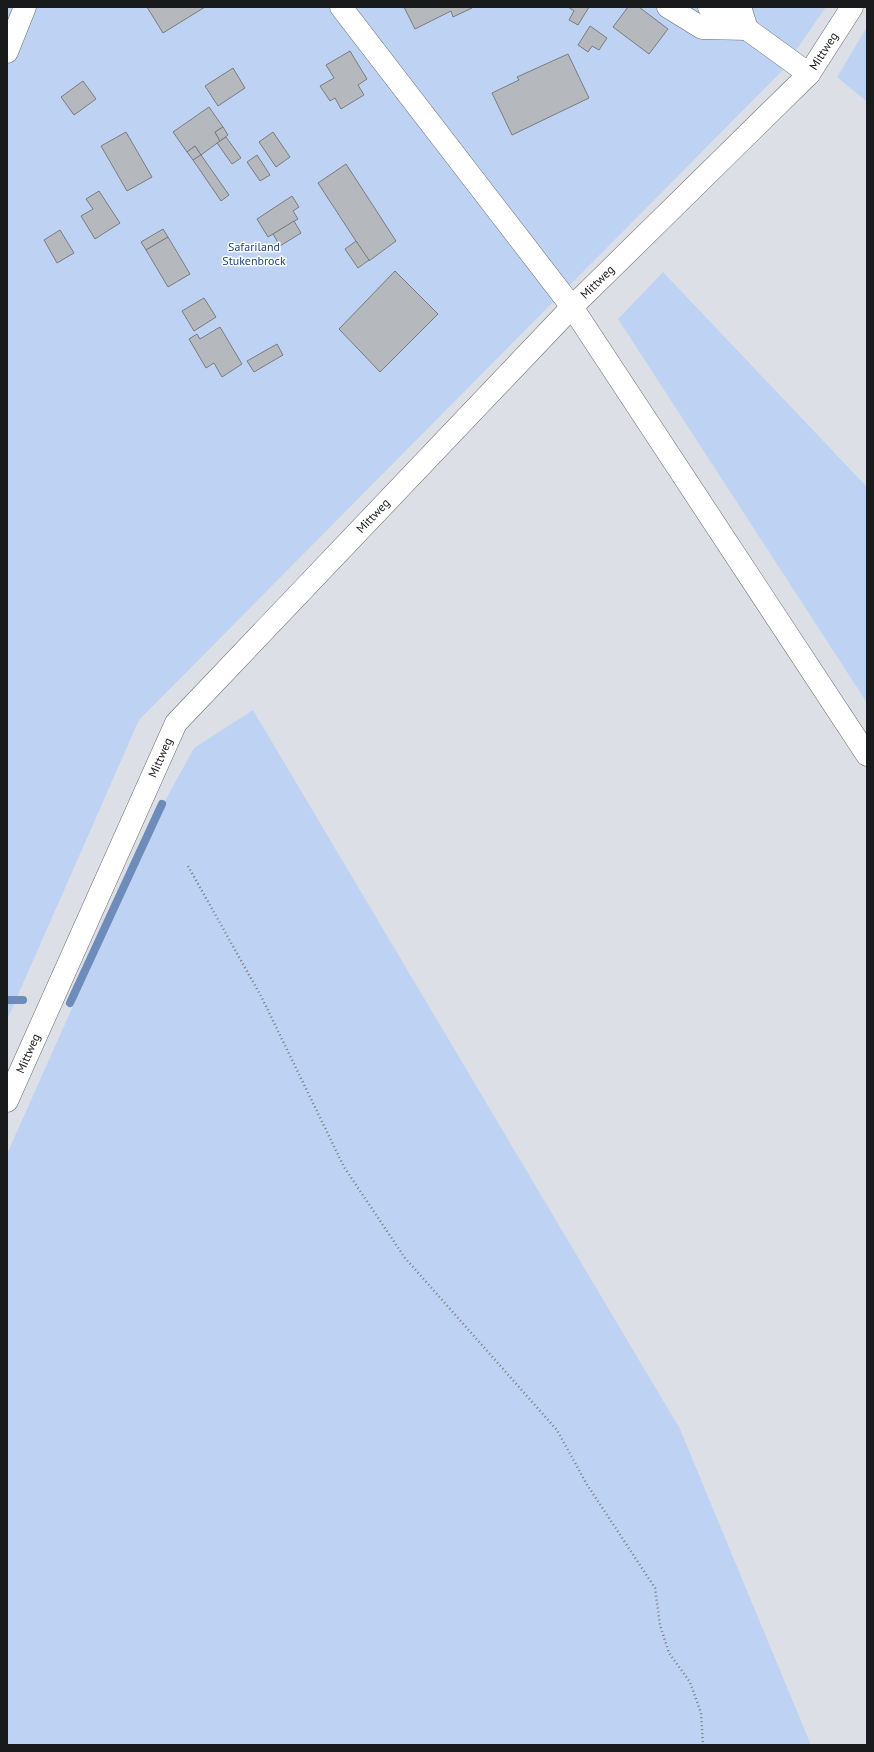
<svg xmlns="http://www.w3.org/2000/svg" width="874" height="1752" viewBox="0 0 874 1752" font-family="'PT Sans',sans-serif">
	<rect width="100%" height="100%" fill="#dce0e6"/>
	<g fill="#bed3f4">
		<polygon points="7,7 826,7 781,72 139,720 7,1020"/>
		<polygon points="867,27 867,102 837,77"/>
		<polygon points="663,272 867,487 867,703 618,319"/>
		<polygon points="253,710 680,1429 811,1745 7,1745 7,1154 161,808 194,748"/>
	</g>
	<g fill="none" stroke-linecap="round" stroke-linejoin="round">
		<g stroke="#6d8cb9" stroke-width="8">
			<polyline points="7,1000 23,1000"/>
			<polyline points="70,1003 162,804"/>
		</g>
	</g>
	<g fill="#b5b9be" stroke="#787c81">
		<polygon points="147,7 205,7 163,33"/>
		<polygon points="404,7 471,7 472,8 453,17 451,11 415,29"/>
		<polygon points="568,7 589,7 578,25 569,20 574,11"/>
		<polygon points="628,7 639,7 668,29 649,54 613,27"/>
		<polygon points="590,26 607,38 599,50 592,46 588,52 578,45"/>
		<polygon points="350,51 367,79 358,85 364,95 341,109 335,98 330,101 320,86 334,78 326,65"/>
		<polygon points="568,54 589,98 512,135 492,93 519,80 517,77"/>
		<polygon points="233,68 245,88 218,106 205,86"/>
		<polygon points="83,81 96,99 74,115 61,97"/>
		<polygon points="209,107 223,127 215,132 220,141 201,155 195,146 187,152 173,132"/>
		<polygon points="223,127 228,135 220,141 215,132"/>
		<polygon points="126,132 152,177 127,191 101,146"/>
		<polygon points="273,132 290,157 276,167 259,142"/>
		<polygon points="226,137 241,158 232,164 217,143"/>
		<polygon points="195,146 201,155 193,160 187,152"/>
		<polygon points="201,155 229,195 221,201 193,160"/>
		<polygon points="257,155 270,175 260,181 247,162"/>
		<polygon points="346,164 396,241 369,261 318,183"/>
		<polygon points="99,191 120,223 95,239 81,216 93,209 86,199"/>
		<polygon points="292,196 299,207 293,211 298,219 268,237 257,219"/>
		<polygon points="294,221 301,233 280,246 273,234"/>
		<polygon points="163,229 168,237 146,250 141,242"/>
		<polygon points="60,230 74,253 57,263 44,240"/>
		<polygon points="168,237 190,274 168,287 146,250"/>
		<polygon points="356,241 369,260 358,268 345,249"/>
		<polygon points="395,271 438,314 380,372 339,329"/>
		<polygon points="204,298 216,317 194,331 182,311"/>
		<polygon points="220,327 242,364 222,377 214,363 206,368 189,339 197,334 200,339"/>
		<polygon points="277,344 283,355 254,372 247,361"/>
	</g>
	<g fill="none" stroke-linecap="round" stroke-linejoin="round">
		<g stroke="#676a6f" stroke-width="23">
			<g id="minor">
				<polyline points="341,7 572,307 867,755"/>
				<polyline points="668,7 702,28 747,29"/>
				<polyline points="709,7 745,28"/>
				<polyline points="740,7 747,29 809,74"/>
				<polyline points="7,52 25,7"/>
				<path id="s1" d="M7 1101 176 723 572 307 809 74 852 7"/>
			</g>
		</g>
		<polyline stroke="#797c80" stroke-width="2.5" stroke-dasharray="1 3" stroke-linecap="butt" points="188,866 262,998 344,1167 405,1258 557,1430 586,1483 655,1588 660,1625 669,1653 690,1682 701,1713 703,1745"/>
		<use href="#minor" stroke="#fff" stroke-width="22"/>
	</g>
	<g text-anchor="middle" stroke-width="3" stroke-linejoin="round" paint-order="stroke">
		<g font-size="12" fill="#181a1c" stroke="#fff">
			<text dy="4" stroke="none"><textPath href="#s1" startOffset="1348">Mittweg</textPath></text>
			<text dy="4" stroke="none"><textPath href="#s1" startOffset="1024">Mittweg</textPath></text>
			<text dy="4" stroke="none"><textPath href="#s1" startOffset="700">Mittweg</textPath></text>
			<text dy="4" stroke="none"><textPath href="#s1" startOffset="376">Mittweg</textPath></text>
			<text dy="4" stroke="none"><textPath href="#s1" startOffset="52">Mittweg</textPath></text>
		</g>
		<g font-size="12" fill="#1c447e" stroke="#fff">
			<text x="254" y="251">Safariland<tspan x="254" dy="14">Stukenbrock</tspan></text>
		</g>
	</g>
	<rect width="874" height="1752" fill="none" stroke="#181a1c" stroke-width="16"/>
</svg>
